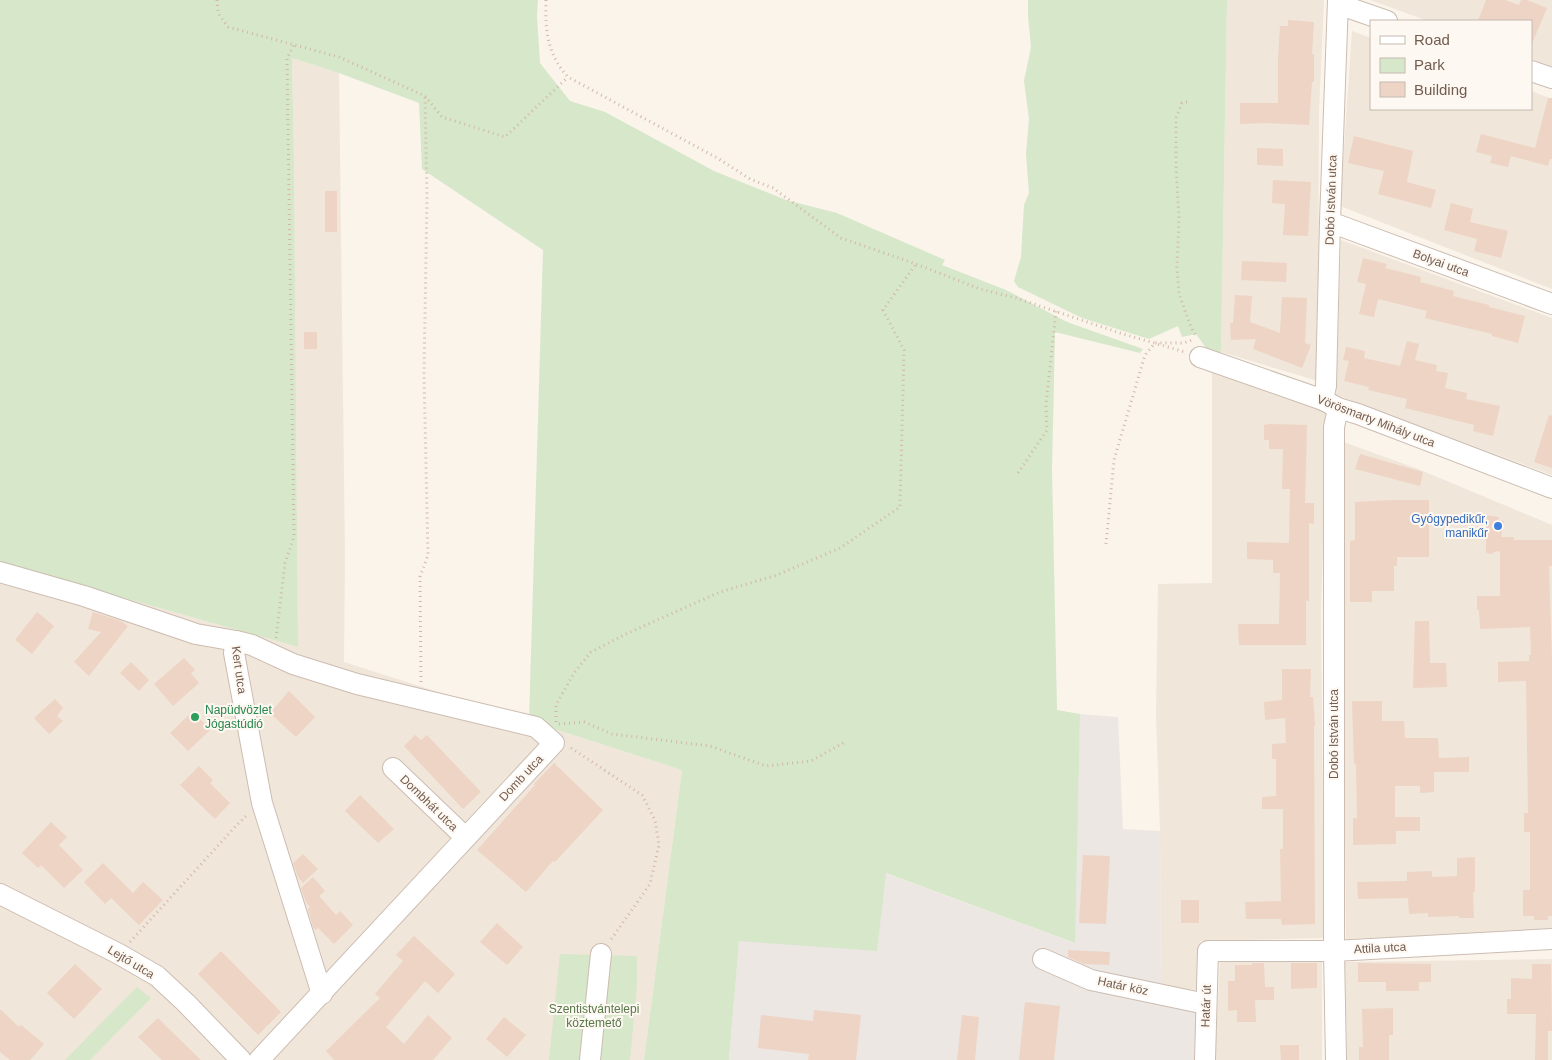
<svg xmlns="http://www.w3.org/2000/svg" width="1552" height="1060" viewBox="0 0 1552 1060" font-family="Arial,sans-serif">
	<rect width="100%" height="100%" fill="#faf4eb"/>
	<g fill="#f1e6da">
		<polygon points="1227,0 1324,0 1319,111 1318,381 1221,352"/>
		<polygon points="1370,0 1552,0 1552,67 1531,59 1531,21 1428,21"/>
		<polygon points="1352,31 1371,38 1371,109 1531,109 1531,91 1552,99 1552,289 1340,206"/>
		<polygon points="292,58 339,73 345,557 344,662 682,770 644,1060 0,1060 0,563 298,647 294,163"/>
		<polygon points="1341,240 1552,318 1552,475 1336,395"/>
		<polygon points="1212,368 1327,412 1321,612 1324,938 1200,941 1200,990 1161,987 1160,831 1156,714 1158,584 1212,583"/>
		<polygon points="1341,441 1418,469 1552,525 1552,931 1346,939"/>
		<polygon points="1322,959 1322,1060 1215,1060 1220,960"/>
		<polygon points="1552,959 1552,1060 1347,1060 1345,962"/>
	</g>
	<polygon fill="#ece7e3" points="1080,714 1118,717 1123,829 1160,831 1161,987 1198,1011 1194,1060 729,1060 739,940 877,951 885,873 1074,943"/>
	<g fill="#d6e7ca">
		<polygon points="0,0 538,0 537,16 540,63 570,101 605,112 714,171 786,200 837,213 945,260 942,265 1006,290 1067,322 1143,349 1140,353 1055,332 1052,470 1057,710 1080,714 1075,943 886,873 877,951 739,941 729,1060 644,1060 682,770 529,721 543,250 422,169 419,103 339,73 292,58 294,163 298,647 0,563"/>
		<polygon points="1028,0 1227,0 1221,352 1218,360 1209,352 1196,334 1182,337 1178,326 1149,339 1082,318 1018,287 1014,281 1021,257 1024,205 1029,193 1026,154 1029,119 1024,81 1031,47 1028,16"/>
		<polygon points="560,954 637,956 637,984 630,1060 549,1060"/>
		<polygon points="137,987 151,998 90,1060 65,1060"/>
	</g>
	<g fill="#edd4c5">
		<polygon points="1486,0 1505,0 1519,5 1521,0 1527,0 1547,8 1531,46 1531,21 1478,21"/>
		<polygon points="1288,20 1314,22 1312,54 1314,54 1314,82 1312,82 1309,125 1267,123 1240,124 1240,103 1278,103 1278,59 1280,26 1288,26"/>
		<polygon points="1548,98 1552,98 1552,159 1550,159 1548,166 1511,156 1508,167 1490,163 1492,156 1476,152 1481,134 1535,148"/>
		<polygon points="1354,136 1413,151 1407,182 1436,190 1431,208 1378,194 1384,171 1348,163"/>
		<polygon points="1257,148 1283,149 1283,166 1257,165"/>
		<polygon points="1273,180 1311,182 1308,236 1283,235 1285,204 1272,203"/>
		<rect x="325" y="191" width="12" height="41"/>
		<polygon points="1451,203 1473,209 1470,222 1508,231 1501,258 1474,251 1477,239 1444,230"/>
		<polygon points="1363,258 1387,264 1385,268 1421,277 1420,282 1454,291 1453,296 1489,305 1489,307 1525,316 1518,343 1492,336 1492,334 1425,318 1427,311 1378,299 1374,317 1359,314 1366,284 1357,282"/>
		<polygon points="1242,261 1287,263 1286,282 1241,280"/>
		<polygon points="1235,295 1252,296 1250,322 1280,333 1282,297 1307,298 1305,343 1311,345 1302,368 1253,349 1256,339 1231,340 1230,323 1233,323"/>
		<rect x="304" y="332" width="13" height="17"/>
		<polygon points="1407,341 1419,344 1415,360 1437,365 1436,371 1448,373 1445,388 1467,393 1466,399 1500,406 1493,436 1473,431 1474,425 1405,408 1407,399 1368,390 1369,387 1344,381 1349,361 1343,360 1346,347 1365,351 1364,358 1400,366"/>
		<polygon points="1549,415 1552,416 1552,468 1534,462"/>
		<polygon points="1270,424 1307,425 1305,503 1314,503 1314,524 1309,523 1309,601 1306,601 1306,645 1239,645 1238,624 1279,624 1280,573 1273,573 1273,560 1247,559 1247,542 1289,543 1290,489 1282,489 1283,449 1269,449 1269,440 1264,440 1264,425"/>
		<polygon points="1360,454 1423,472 1420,486 1355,469"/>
		<polygon points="1391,500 1429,500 1429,557 1397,557 1397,566 1394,566 1394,591 1372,591 1372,602 1350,602 1350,541 1355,540 1355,502"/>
		<polygon points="1486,515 1499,517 1498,520 1504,521 1501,537 1514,537 1514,540 1552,540 1552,566 1549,566 1552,660 1552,916 1548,916 1548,920 1534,920 1534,916 1523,916 1523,890 1530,890 1530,832 1524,832 1524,813 1528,813 1526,681 1498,682 1498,662 1529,661 1529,655 1531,655 1530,627 1480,629 1479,610 1477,610 1477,596 1500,596 1500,551 1493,552 1493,554 1486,553"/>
		<polygon points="37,612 54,626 32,654 15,640"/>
		<polygon points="93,612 121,621 128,626 89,676 74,662 101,632 88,629"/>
		<polygon points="1415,621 1429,621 1430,663 1446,663 1447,687 1413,688"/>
		<polygon points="184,658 195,670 191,673 199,683 173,706 154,684"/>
		<polygon points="131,662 149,680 139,691 120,673"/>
		<polygon points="1282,669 1311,669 1310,697 1313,697 1315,726 1314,726 1315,924 1282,925 1281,919 1246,919 1245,902 1281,901 1280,849 1283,849 1283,809 1262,809 1262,797 1276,796 1276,759 1272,759 1272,744 1286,743 1285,718 1265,720 1264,702 1282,700"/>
		<polygon points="289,691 315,717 296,737 270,713"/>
		<polygon points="55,699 63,708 57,716 63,721 49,734 34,718"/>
		<polygon points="1352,701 1382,701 1382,721 1404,721 1405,738 1438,738 1439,758 1469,757 1469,772 1434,772 1434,792 1420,793 1420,786 1395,786 1395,817 1420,817 1420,831 1396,831 1396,844 1353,845 1353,818 1357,818 1356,764 1354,764"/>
		<polygon points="193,711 210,730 188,751 170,733"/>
		<polygon points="415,735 421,740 427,735 481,792 463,809 404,746"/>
		<polygon points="554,763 603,810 555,862 553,861 526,892 477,850 535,785 534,784"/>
		<polygon points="199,766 213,780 210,783 230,803 215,819 180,785"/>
		<polygon points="360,795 394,829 378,843 345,811"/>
		<polygon points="51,822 67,837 59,845 83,870 64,888 41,865 38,868 22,853"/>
		<polygon points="303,854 318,869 303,883 298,877 293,863"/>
		<polygon points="1083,855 1110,856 1106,924 1079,923"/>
		<polygon points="1475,857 1475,892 1473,892 1474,918 1459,918 1459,916 1428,917 1428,913 1409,914 1408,898 1358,899 1357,882 1407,881 1407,872 1432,871 1432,877 1457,876 1457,858"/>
		<polygon points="103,863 133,893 143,882 163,900 139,925 111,898 105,904 84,882"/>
		<polygon points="313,877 325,891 319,896 336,915 340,911 353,925 334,944 318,928 316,930 313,927 308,909 310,907 306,902 301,888"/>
		<rect x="1181" y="900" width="18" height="23"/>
		<polygon points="497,923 523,947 507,965 480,942"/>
		<polygon points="414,936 455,974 438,993 425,981 386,1027 404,1044 428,1015 452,1038 433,1060 334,1060 326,1051 380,998 375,994 403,961 396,955"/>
		<polygon points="1068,950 1110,952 1109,965 1084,964 1068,957"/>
		<polygon points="221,951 281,1012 258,1035 198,974"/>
		<polygon points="1252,963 1264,963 1265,987 1274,987 1274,1000 1255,1000 1256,1022 1237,1022 1237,1010 1228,1011 1228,981 1235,981 1235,965 1252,965"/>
		<polygon points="1291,963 1317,963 1317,988 1291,989"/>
		<polygon points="1358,963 1431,964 1431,982 1419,982 1419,991 1386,991 1386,982 1358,982"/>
		<polygon points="75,964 102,989 74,1019 47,993"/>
		<polygon points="1532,964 1551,964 1552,1031 1548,1031 1548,1060 1535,1060 1536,1014 1507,1014 1507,999 1511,999 1511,978 1532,979"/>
		<polygon points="1025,1002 1060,1006 1054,1060 1019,1060"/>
		<polygon points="1393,1008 1393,1035 1389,1035 1389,1060 1359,1060 1359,1047 1363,1047 1362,1009"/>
		<polygon points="0,1009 19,1027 21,1025 44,1044 30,1060 10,1060 0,1052"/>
		<polygon points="814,1010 861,1015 856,1060 808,1060 809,1054 758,1048 761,1015 813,1021"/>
		<polygon points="962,1015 979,1017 975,1060 957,1060"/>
		<polygon points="504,1017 526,1035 507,1057 486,1039"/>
		<polygon points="158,1018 169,1029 201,1060 162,1060 138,1037"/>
		<polygon points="1280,1045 1299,1045 1299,1060 1281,1060"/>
	</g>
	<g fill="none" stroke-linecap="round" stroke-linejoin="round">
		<g stroke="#ccbcb1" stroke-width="22">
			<g id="minor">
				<polyline points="1338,4 1387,21"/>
				<polyline points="1531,71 1552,78"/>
				<polyline points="1330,222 1552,304"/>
				<polyline points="1200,357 1323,400 1338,408 1358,414 1552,488"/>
				<polyline points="1323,400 1326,386 1330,222 1338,0"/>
				<polyline points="0,572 84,596 196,634 236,641 252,645 293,664 357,684 536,727 554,743 259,1060"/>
				<polyline points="236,641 234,653 262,803 322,994"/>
				<polyline points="393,768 465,837"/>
				<polyline points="0,894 119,954 157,976 186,1003 241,1060"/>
				<polyline points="1043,959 1091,980 1206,1004"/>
				<polyline points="590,1060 601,954"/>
				<polyline points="1205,1060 1208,951 1334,951 1552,939"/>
				<polyline points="1336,1060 1334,951 1334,427 1338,408"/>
			</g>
		</g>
		<g stroke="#d2b7a8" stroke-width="3" stroke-dasharray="1 4" stroke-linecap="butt">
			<polyline points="217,0 218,13 228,27 339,57 425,96 442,117 505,137 568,77"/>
			<path d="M546 0C545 30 547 54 568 77L719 159 750 179 773 188 841 238 916 264 980 289 1016 298 1123 334 1185 352"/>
			<polyline points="1187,102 1182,103 1176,118 1176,166 1179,219 1177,267 1179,294 1191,327 1197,338"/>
			<polyline points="1018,473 1047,430 1046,405 1056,311"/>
			<polyline points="1106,544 1114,460 1145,355 1155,343 1184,343 1192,340"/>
			<polyline points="276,638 285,563 294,537 287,58 294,45"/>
			<polyline points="421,682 420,577 428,555 424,375 427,197 425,96"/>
			<polyline points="556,722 556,705 574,673 591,652 628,633 720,592 777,575 840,548 900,507 904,350 883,310 916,264"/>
			<polyline points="559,724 584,722 612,734 710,746 766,766 811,761 845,742"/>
			<polyline points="571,748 642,795 655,820 659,845 650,884 610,941"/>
			<polyline points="130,942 235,827 248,814"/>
		</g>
		<use href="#minor" stroke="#fff" stroke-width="20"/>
	</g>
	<circle fill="#3f7fe0" stroke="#fdf8f1" stroke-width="2" cx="1498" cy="526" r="5"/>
	<circle fill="#2e9e5b" stroke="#fdf8f1" stroke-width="2" cx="195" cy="717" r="5"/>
	<g text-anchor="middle" stroke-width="4" stroke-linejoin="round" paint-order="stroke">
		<g font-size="12" fill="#735c50" stroke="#fdf8f1">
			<text transform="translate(1331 200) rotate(-88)" y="4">Dobó István utca</text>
			<text transform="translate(1441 263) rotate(20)" y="4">Bolyai utca</text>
			<text transform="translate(1376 421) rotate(21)" y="4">Vörösmarty Mihály utca</text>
			<text transform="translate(239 670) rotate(82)" y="4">Kert utca</text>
			<text transform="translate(1334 734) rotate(-90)" y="4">Dobó István utca</text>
			<text transform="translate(521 778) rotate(-47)" y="4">Domb utca</text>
			<text transform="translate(429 803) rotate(44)" y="4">Dombhát utca</text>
			<text transform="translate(1380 948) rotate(-3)" y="4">Attila utca</text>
			<text transform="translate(131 962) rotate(31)" y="4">Lejtő utca</text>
			<text transform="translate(1123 986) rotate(12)" y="4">Határ köz</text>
			<text transform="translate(1206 1006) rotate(-88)" y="4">Határ út</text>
		</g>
		<g font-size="12" fill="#366cbe" stroke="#fdf8f1" text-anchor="end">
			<text x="1488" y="523">Gyógypedikűr,<tspan x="1488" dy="14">manikűr</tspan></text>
		</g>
		<g font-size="12" fill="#27864d" stroke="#fdf8f1" text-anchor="start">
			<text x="205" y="714">Napüdvözlet<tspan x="205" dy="14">Jógastúdió</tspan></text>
		</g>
		<g font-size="12" fill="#58784a" stroke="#fdf8f1">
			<text x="594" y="1013">Szentistvántelepi<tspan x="594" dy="14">köztemető</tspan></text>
		</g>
	</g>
	<rect x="1370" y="20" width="162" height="90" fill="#fdf8f1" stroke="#c6bab1"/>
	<rect x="1380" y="36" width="25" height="8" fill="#ffffff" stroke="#c6bab1"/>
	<text x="1414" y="45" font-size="15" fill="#735c50">Road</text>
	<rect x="1380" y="58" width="25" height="15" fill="#d6e7ca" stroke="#c6bab1"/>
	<text x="1414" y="70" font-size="15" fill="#735c50">Park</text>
	<rect x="1380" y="82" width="25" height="15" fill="#edd4c5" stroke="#c6bab1"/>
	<text x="1414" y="95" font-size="15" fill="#735c50">Building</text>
</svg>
